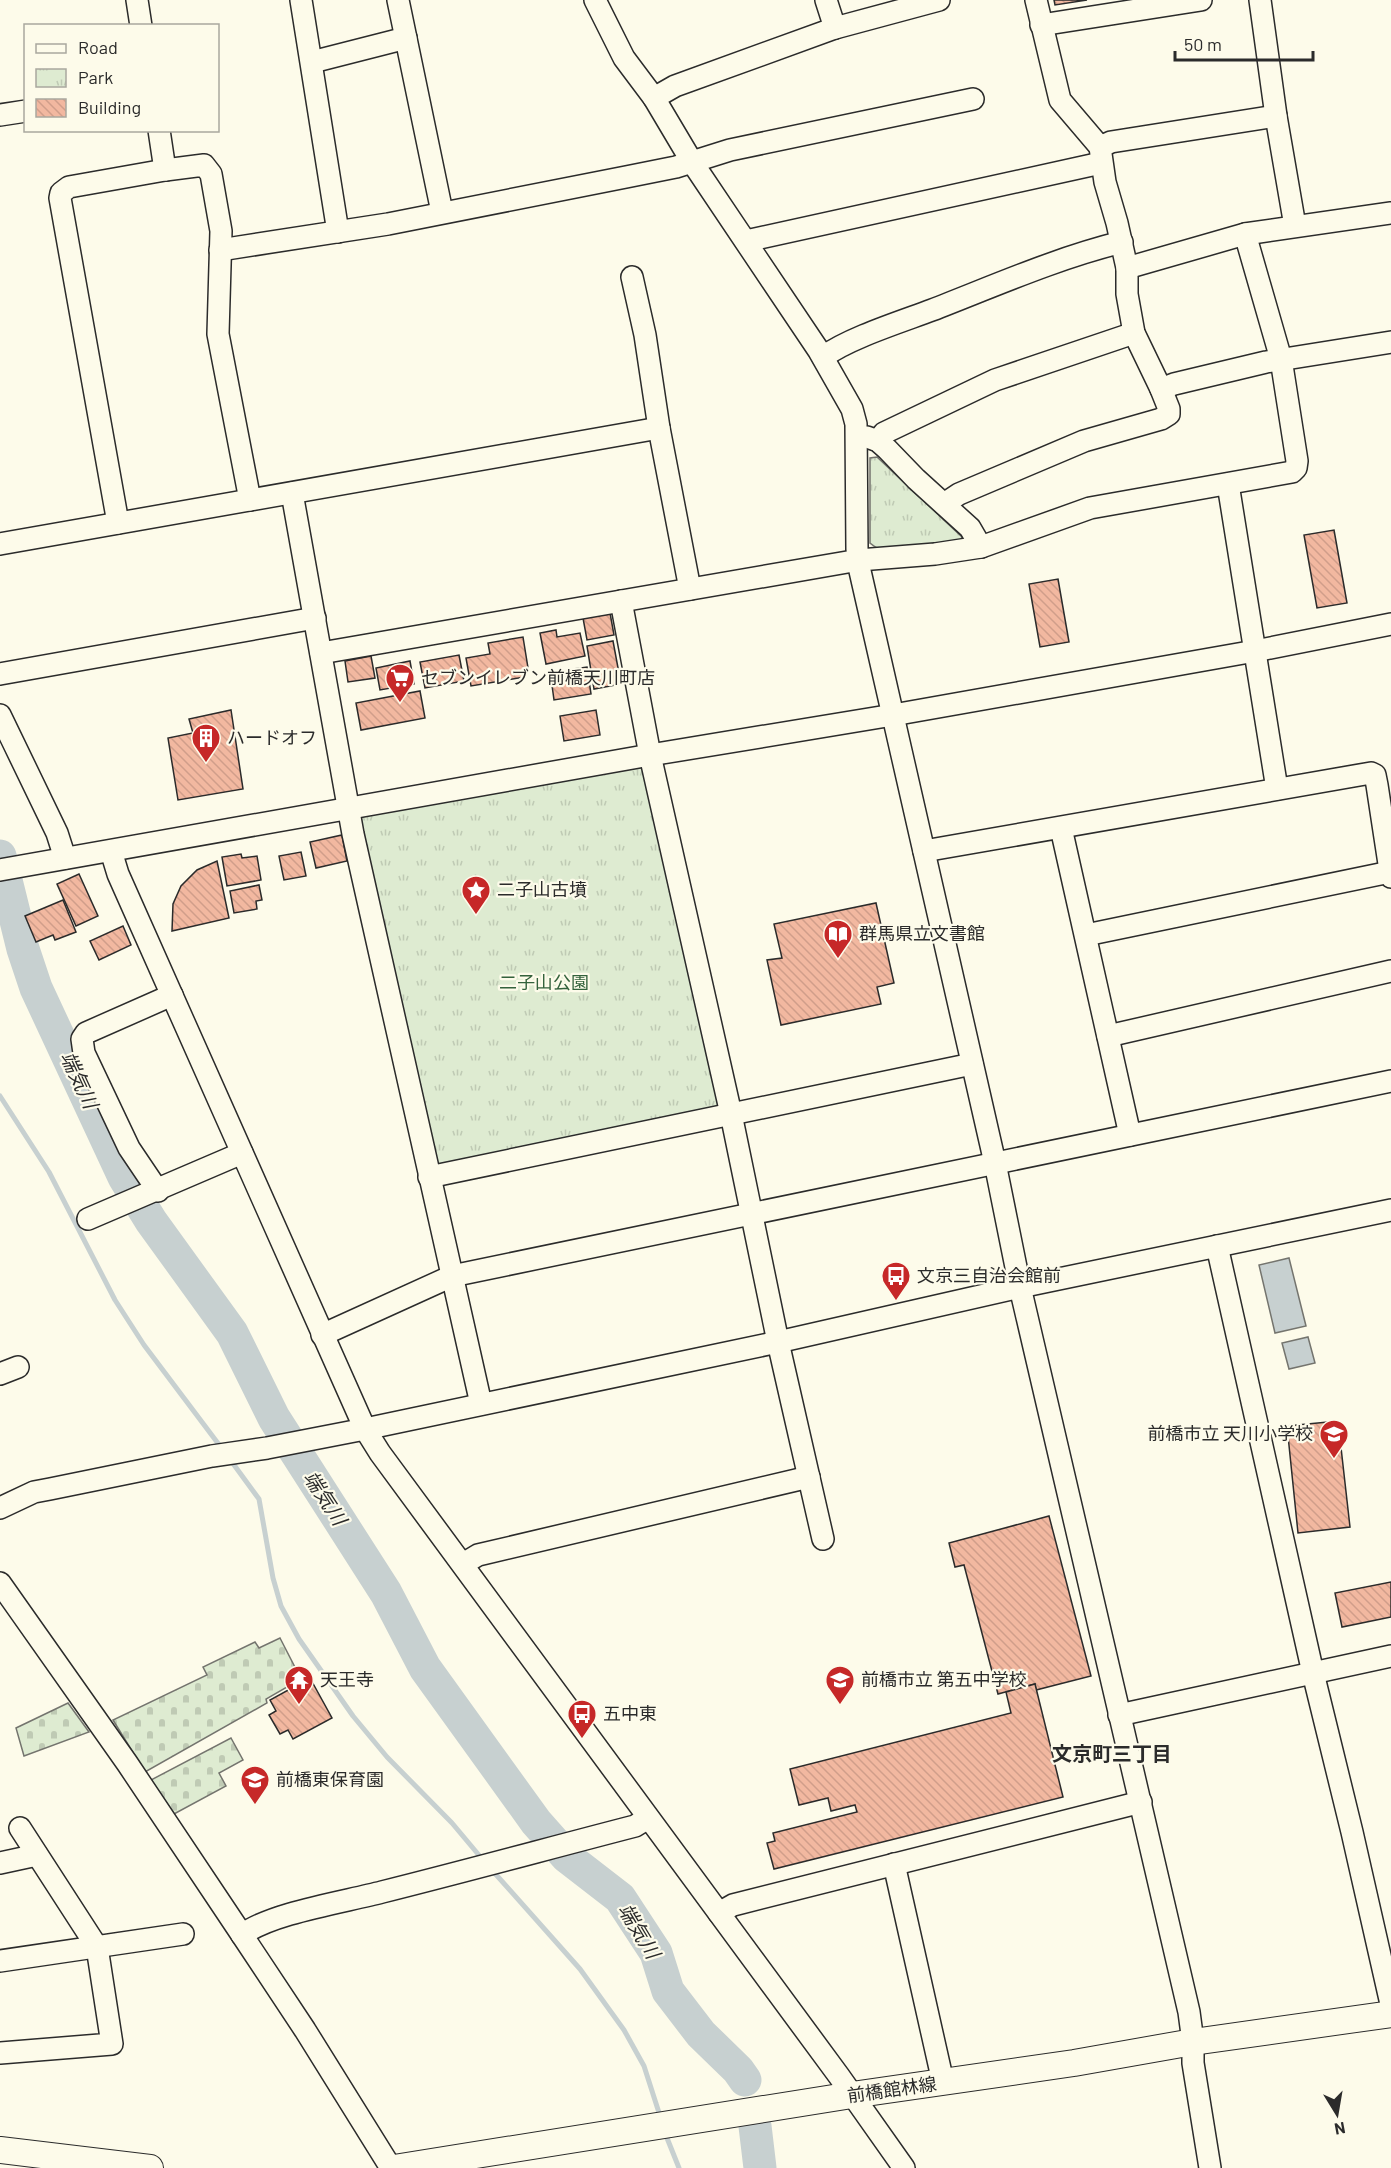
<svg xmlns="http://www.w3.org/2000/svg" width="1391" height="2168" viewBox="0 0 1391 2168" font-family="Barlow,'Noto Sans JP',sans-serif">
	<defs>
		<pattern id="cemetery-stones" width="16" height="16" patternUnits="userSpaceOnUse" patternTransform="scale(1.5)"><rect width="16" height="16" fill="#deebd1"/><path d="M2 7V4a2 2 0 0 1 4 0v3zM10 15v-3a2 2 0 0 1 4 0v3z" fill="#bfcab4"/></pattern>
		<pattern id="park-tufts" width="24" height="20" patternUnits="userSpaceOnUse" patternTransform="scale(1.5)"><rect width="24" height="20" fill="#deebd1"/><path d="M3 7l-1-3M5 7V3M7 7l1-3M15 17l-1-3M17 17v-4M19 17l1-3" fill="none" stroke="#bfcab4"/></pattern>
		<pattern id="building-back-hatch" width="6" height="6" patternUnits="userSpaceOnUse" patternTransform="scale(1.5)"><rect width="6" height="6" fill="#f2b8a0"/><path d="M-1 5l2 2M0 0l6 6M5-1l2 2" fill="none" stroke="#d09e8a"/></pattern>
	</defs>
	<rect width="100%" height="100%" fill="#fdfbea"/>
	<g fill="url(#cemetery-stones)" stroke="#74746e" stroke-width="1.5">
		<polygon points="280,1638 301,1679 266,1699 267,1703 145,1772 113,1720 207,1675 203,1667 255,1642 259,1648"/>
		<polygon points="68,1703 89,1732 24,1756 16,1728"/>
		<polygon points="231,1738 243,1760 219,1773 226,1786 174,1814 151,1780"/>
	</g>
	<g fill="url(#park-tufts)" stroke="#74746e" stroke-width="1.5">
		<polygon points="877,457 962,537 959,543 878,549 870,543 870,458"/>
		<polygon points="650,755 731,1114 429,1177 349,809"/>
	</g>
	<g fill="#c7d0d0" stroke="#74746e" stroke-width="1.5">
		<polygon points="1289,1258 1306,1326 1275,1333 1259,1265"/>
		<polygon points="1308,1337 1315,1363 1289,1369 1282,1343"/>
	</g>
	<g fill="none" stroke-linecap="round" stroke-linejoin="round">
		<g stroke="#c7d0d0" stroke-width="5">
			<polyline points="0,1096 49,1172 115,1300 144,1345 223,1450"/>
			<polyline points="229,1458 259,1499 273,1578 281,1606 299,1639 353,1716 387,1757 452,1823 483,1860"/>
			<polyline points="491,1869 580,1969 624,2030 644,2066 661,2119"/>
			<polyline points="665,2133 679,2168"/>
		</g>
		<g stroke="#c7d0d0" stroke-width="33">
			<polyline points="0,856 23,949 36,988 124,1177 151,1221 232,1333 274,1418 386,1593 425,1668 536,1822 567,1857 620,1898 656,1953 668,1991 701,2034 738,2070 745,2080"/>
			<polyline points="755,2126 760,2168"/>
		</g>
	</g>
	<g fill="url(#building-back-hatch)" stroke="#2b2b2b" stroke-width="1.5">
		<polygon points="1054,0 1087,0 1055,5"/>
		<polygon points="1334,530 1347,603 1317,608 1304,535"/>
		<polygon points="1058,579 1069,642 1040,647 1029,584"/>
		<polygon points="610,613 614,635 587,640 583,618"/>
		<polygon points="556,630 557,637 580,633 585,656 546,664 540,633"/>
		<polygon points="523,637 528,668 523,669 525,677 471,686 466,658 490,654 488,643"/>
		<polygon points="613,641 621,684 594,689 587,646"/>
		<polygon points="459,655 464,681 425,688 420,662"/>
		<polygon points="371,656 375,678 348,682 345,661"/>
		<polygon points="410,661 414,684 380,690 376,668"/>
		<polygon points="587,667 591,694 554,700 551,678 575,675 574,669"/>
		<polygon points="420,691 425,718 361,730 356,703"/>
		<polygon points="231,710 243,789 178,800 168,738 193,733 189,719"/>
		<polygon points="596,710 600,735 564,741 560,716"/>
		<polygon points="342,835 347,861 316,868 310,842"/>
		<polygon points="301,852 306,876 284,880 279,856"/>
		<polygon points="241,854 242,858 257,856 261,880 227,886 222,857"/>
		<polygon points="217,861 229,918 172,931 173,904 181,886 197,870"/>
		<polygon points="79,874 98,916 76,926 57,884"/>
		<polygon points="259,885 262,900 256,901 257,909 234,913 230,891"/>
		<polygon points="63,900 76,932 55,940 53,935 36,942 25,916"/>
		<polygon points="876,903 894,983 877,987 881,1004 781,1025 767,960 782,958 774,924"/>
		<polygon points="123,926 131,945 99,960 90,941"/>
		<polygon points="1338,1421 1350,1527 1298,1533 1287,1426"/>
		<polygon points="1049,1516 1091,1676 1036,1690 1035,1684 998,1694 964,1565 955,1567 949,1543"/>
		<polygon points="1391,1582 1391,1617 1342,1627 1335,1593"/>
		<polygon points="310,1678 332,1718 293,1739 288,1730 280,1734 269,1715 276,1711 270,1700"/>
		<polygon points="1035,1684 1063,1797 774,1869 767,1843 775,1841 773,1833 857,1812 855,1805 831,1811 828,1798 799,1805 790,1769 1011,1713 1006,1692"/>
	</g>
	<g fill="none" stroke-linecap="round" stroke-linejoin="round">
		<g stroke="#2b2b2b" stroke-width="24">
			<g id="minor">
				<polyline points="137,0 141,26"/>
				<polyline points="301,0 338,232"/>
				<polyline points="398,0 442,212"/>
				<polyline points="595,0 624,58 654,98 692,162 819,351 852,409 856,424 857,549 860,571 995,1163 1020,1287 1189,2012 1193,2042 1193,2063 1210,2168"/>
				<polyline points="826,0 835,28"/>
				<polyline points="1260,0 1276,116 1295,226"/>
				<polyline points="1041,25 1201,0"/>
				<polyline points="312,62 406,38"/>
				<polyline points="654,98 675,86 835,28 939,0"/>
				<polyline points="0,115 26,111"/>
				<polyline points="159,130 165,170"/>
				<polyline points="1100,147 1111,142 1276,116"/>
				<polyline points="746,241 1101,163"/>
				<polyline points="220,250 388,224 626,177 676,167 730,150 973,99"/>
				<polyline points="1127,268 1245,234 1391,213"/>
				<polyline points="632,277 645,335 659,428 690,589"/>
				<path d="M823 357C849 338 900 322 932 310 994 286 1057 258 1122 242"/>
				<polyline points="1161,389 1174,384 1266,362 1391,342"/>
				<polyline points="867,437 878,441 887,449 916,479 970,528 981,547"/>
				<polyline points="878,441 884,433 995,380 1134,333"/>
				<polyline points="1228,484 1277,789"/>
				<polyline points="292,493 353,834 481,1404"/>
				<polyline points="944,504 959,494 1084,441 1161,419 1169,414 1169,409 1161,389 1134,333 1127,294 1127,268 1117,223 1105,182 1100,147 1060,100 1036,0"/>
				<polyline points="118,523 60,198 61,193 69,187 165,170 204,165 211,174 221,231 218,334 250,500"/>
				<polyline points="0,544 659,428"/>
				<polyline points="621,601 650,755 731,1114 778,1342 823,1539"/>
				<polyline points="321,653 859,560 935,554 981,547 1090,508 1292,472 1296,468 1297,461 1281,359 1245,234"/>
				<polyline points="0,674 315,618"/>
				<polyline points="0,715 57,833 65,858"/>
				<polyline points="1061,828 1130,1135"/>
				<polyline points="111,851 118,874 365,1429 380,1453 839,2076 904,2168"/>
				<polyline points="924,851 1371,773 1375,775 1377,785 1391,877"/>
				<polyline points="0,870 650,755 893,715 1255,651 1391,624"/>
				<polyline points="1086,935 1390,872"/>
				<polyline points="1108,1036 1391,971"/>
				<polyline points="429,1177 972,1064"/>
				<polyline points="158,1191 129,1148 84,1053 82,1039 86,1033 172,995"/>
				<polyline points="88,1219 242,1153"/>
				<polyline points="1217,1246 1313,1673 1352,1832 1391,2004"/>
				<polyline points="322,1335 452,1276 1391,1081"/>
				<polyline points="0,1374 18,1367"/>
				<polyline points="0,1508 34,1492 50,1489 212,1456 267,1448 365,1429 778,1342 1020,1287 1391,1210"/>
				<polyline points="463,1564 478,1555 809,1477"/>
				<polyline points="0,1583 127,1763 242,1935 305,2030 391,2168"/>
				<polyline points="1119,1715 1391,1656"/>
				<polyline points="0,1863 37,1855"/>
				<polyline points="894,1864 943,2082"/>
				<polyline points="719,1913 733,1905 1141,1802"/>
				<path d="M242 1935C271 1913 344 1902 382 1892 466 1871 550 1848 635 1826L648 1818"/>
				<polyline points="0,1961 183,1934"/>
				<polyline points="0,2053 112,2044 97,1947 20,1828"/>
			</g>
		</g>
		<g stroke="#2b2b2b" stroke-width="28">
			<g id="major">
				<polyline points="0,2150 150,2168"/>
				<polyline points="394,2168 852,2095 1074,2063 1193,2042 1391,2014"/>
			</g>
		</g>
		<use href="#minor" stroke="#fdfbea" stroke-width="21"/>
		<use href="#major" stroke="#fdfbea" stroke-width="26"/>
	</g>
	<defs>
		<g id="supermarket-pin" transform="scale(1.5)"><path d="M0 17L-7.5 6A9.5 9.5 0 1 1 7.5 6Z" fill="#c62828" stroke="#fdfbea"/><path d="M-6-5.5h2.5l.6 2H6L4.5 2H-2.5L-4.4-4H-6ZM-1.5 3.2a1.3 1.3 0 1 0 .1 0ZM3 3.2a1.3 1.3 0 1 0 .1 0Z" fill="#fff"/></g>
		<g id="building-pin" transform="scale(1.5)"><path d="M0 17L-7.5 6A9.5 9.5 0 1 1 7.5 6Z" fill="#c62828" stroke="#fdfbea"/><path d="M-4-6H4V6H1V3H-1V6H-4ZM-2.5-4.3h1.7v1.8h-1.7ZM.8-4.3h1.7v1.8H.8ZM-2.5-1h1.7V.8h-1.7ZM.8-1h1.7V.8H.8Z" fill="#fff"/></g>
		<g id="sight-pin" transform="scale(1.5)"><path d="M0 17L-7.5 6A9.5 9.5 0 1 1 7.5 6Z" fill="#c62828" stroke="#fdfbea"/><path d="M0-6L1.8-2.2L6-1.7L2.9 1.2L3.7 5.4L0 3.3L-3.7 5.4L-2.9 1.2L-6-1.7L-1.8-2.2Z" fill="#fff"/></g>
		<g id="library-pin" transform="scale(1.5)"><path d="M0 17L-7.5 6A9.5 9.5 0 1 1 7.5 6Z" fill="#c62828" stroke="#fdfbea"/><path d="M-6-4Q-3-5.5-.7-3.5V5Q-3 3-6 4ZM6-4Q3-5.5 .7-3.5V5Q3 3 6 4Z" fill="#fff"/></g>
		<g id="bus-pin" transform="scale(1.5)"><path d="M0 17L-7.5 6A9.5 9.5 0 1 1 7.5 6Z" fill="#c62828" stroke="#fdfbea"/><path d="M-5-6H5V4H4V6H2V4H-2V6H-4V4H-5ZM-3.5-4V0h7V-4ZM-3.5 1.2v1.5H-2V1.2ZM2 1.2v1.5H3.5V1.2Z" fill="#fff"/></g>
		<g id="school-pin" transform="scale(1.5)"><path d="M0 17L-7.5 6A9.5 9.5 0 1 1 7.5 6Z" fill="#c62828" stroke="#fdfbea"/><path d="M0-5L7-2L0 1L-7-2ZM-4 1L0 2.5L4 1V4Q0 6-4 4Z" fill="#fff"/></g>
		<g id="temple-pin" transform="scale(1.5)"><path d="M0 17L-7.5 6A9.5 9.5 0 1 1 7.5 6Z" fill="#c62828" stroke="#fdfbea"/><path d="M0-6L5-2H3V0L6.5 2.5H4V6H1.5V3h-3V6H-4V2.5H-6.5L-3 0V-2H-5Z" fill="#fff"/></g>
	</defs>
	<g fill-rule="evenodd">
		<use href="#supermarket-pin" x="400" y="678"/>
		<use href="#building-pin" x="206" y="738"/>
		<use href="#sight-pin" x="476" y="890"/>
		<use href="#library-pin" x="838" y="934"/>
		<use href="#bus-pin" x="896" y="1276"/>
		<use href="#school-pin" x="1334" y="1434"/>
		<use href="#temple-pin" x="299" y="1680"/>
		<use href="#school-pin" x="840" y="1680"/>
		<use href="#bus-pin" x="582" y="1714"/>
		<use href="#school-pin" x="255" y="1780"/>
	</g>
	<g text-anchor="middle" stroke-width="4.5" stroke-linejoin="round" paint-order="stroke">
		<g font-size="18" fill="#2b2b2b" stroke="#fdfbea" text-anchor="start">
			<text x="421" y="684">セブンイレブン前橋天川町店</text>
			<text x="227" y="744">ハードオフ</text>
			<text x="497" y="896">二子山古墳</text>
			<text x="859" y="940">群馬県立文書館</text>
			<text x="917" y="1282">文京三自治会館前</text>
			<text x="1313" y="1440" text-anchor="end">前橋市立 天川小学校</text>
			<text x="320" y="1686">天王寺</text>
			<text x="861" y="1686">前橋市立 第五中学校</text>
			<text x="603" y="1720">五中東</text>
			<text x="276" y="1786">前橋東保育園</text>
		</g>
		<g font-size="18" fill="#34623c" stroke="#fdfbea">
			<text x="544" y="989">二子山公園</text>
		</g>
		<g font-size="18" fill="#2b2b2b" stroke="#fdfbea">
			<text transform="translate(892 2090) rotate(-8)" y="6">前橋館林線</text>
		</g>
		<g font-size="20" font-style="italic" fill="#2b2b2b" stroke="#fdfbea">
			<text transform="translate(79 1080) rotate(65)" y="7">端気川</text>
			<text transform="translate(325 1498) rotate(57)" y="7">端気川</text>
			<text transform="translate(639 1931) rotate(59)" y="7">端気川</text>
		</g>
		<g font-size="20" font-weight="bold" fill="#2b2b2b" stroke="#fdfbea">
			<text x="1112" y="1761">文京町三丁目</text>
		</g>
	</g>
	<rect x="24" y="24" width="195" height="108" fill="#fdfbea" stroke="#a9a89e" stroke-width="1.5"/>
	<rect x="36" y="44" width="30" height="9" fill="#fdfbea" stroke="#a9a89e" stroke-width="1.5"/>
	<text x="78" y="54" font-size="18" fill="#2b2b2b">Road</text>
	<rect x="36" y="69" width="30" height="18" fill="url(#park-tufts)" stroke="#a9a89e" stroke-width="1.5"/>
	<text x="78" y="84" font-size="18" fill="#2b2b2b">Park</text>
	<rect x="36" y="99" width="30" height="18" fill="url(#building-back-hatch)" stroke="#a9a89e" stroke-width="1.5"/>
	<text x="78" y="114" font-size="18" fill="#2b2b2b">Building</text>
	<g transform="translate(1337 2114) rotate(169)" stroke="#fdfbea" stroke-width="4.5" paint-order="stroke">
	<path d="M0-4.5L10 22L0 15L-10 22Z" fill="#2b2b2b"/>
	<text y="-9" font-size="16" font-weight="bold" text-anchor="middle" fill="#2b2b2b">N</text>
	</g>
	<path d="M1175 51v9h138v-9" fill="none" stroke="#2b2b2b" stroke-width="3"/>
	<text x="1184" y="51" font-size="18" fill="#2b2b2b" stroke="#fdfbea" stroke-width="4.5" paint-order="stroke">50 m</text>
</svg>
